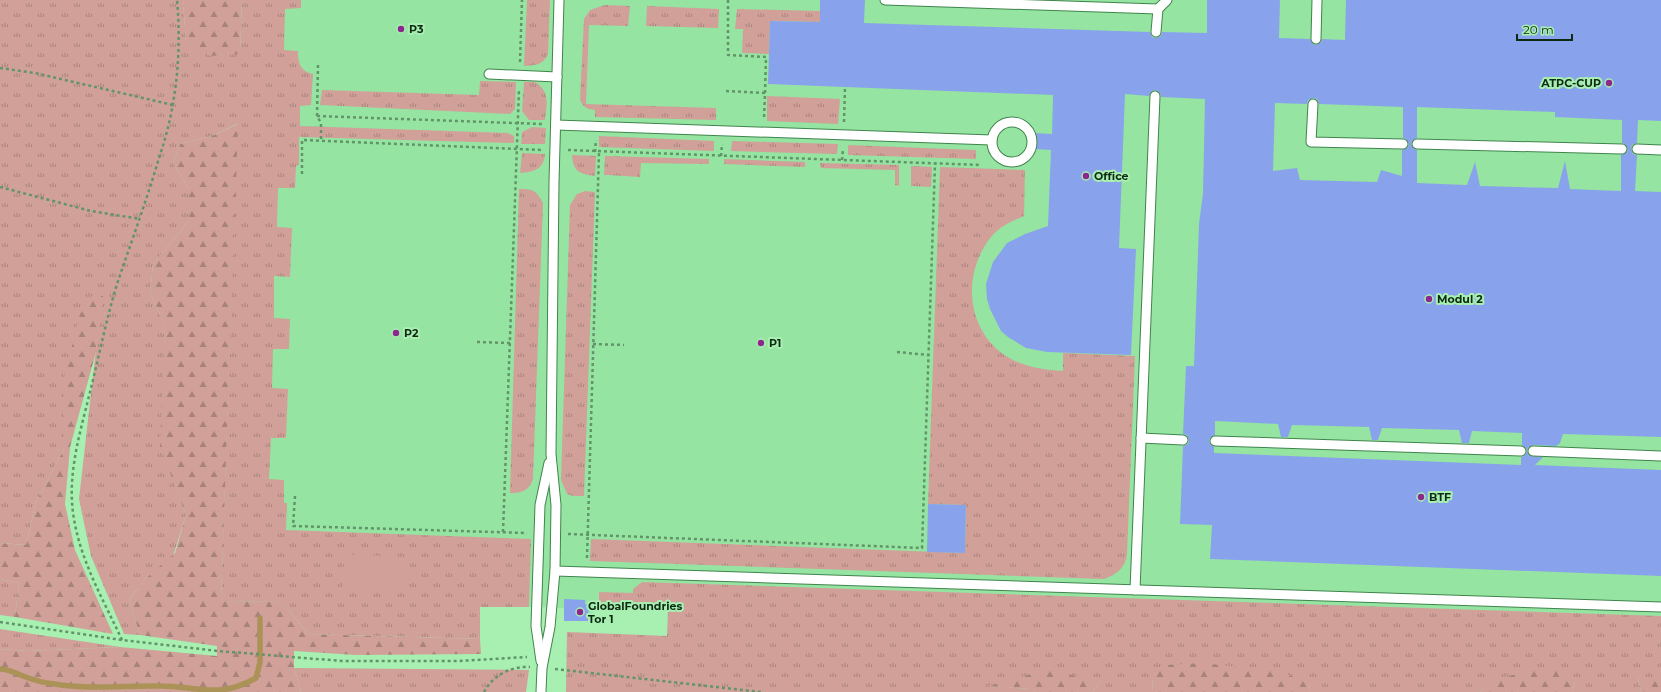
<svg xmlns="http://www.w3.org/2000/svg" width="1661" height="692" viewBox="0 0 1661 692" font-family="Montserrat,sans-serif">
	<defs>
		<pattern id="grass-tufts" width="24" height="20" patternUnits="userSpaceOnUse"><rect width="24" height="20" fill="#d1a099"/><path d="M3 7l-1-3M5 7V3M7 7l1-3M15 17l-1-3M17 17v-4M19 17l1-3" fill="none" stroke="#a8837c"/></pattern>
		<pattern id="forest-firs" width="22" height="20" patternUnits="userSpaceOnUse"><rect width="22" height="20" fill="#d1a099"/><path d="M5 1l3.5 6h-7zM16 11l3.5 6h-7z" fill="#a8837c"/></pattern>
	</defs>
	<rect width="100%" height="100%" fill="#a8efb2"/>
	<polygon fill="#96e4a2" points="242,0 1661,0 1661,644 676,610 594,608 593,617 567,617 567,608 537,607 480,607 480,639 221,601"/>
	<g fill="url(#grass-tufts)">
		<path d="M0 0H183L186 41 240 54 242 0H301V8L285 9 284 50 298 51C298 63 300 71 313 74L311 105 300 106V126L508 133 514 136V143L299 137V165L296 166 295 188H278L277 227 292 228 290 277 274 276V318L290 319 289 349H273L272 388 288 389 286 438H271L269 479 284 480V503H287L286 530 531 539 529 607H480V639L308 634 282 602 221 601 237 124 212 136 180 144 173 163 189 189V221L153 264 150 293 165 325 162 449 186 515 173 556 146 578 129 600 140 635 124 634 91 556 79 499 102 297 64 378V449L36 502 26 545 0 543Z"/>
		<path d="M527 0H550L548 54C543 65 536 65 524 66Z"/>
		<path d="M605 5 630 6 628 26 589 25 586 104 716 108V120L595 117V110C587 109 584 108 580 100L584 19 590 10Z"/>
		<polygon points="647,6 719,9 718,28 646,26"/>
		<polygon points="737,9 820,11 820,22 770,21 769,54 742,53 743,29 735,29"/>
		<polygon points="480,81 516,82 515,109 510,114 320,105 322,90 479,95"/>
		<path d="M524 82H535C550 91 547 105 545 120H529L522 111Z"/>
		<polygon points="767,96 840,99 838,124 767,121"/>
		<polygon points="532,127 546,128 545,144 521,144 522,132"/>
		<polygon points="599,136 714,141 714,151 599,147"/>
		<polygon points="732,141 838,144 837,154 731,151"/>
		<polygon points="848,145 976,150 976,159 848,155"/>
		<path d="M522 153 545 154C544 169 534 172 520 173Z"/>
		<path d="M572 155 596 156 595 176C580 174 573 172 572 155Z"/>
		<polygon points="605,156 709,159 709,164 641,163 640,177 608,175 604,175"/>
		<polygon points="724,159 805,162 805,167 724,164"/>
		<polygon points="820,163 899,165 899,186 895,185 895,170 821,168"/>
		<polygon points="911,166 932,167 931,187 911,186"/>
		<path d="M940 167 1025 170 1024 216C1012 221 999 227 991 237 964 271 965 322 999 351 1018 366 1040 370 1063 371V353L1135 356 1127 555C1125 568 1116 575 1104 579L590 561 591 539 965 553 966 505 928 504Z"/>
		<path d="M519 189C533 189 536 190 543 203L533 479C529 491 522 493 510 493Z"/>
		<polygon points="585,191 595,192 584,496 573,496 567,494 561,480 570,205 577,194"/>
		<polygon points="0,579 19,583 15,617 0,615"/>
		<polygon points="642,582 1661,616 1661,677 1638,677 1641,692 1572,692 1575,682 1492,680 1480,692 1310,692 1309,683 1152,678 1153,692 1092,692 1101,681 990,686 1031,689 1035,692 566,692 567,632 667,636 668,610 599,608 599,592 633,593 633,589"/>
		<polygon points="0,629 120,647 27,651 0,649"/>
		<polygon points="294,668 529,670 526,692 300,692 301,690"/>
	</g>
	<g fill="url(#forest-firs)">
		<polygon points="183,0 242,0 240,54 210,56 186,42"/>
		<polygon points="238,124 221,601 282,602 308,634 480,639 481,654 356,655 294,651 294,668 301,690 300,692 0,692 0,649 27,651 120,647 217,656 217,646 140,635 129,600 146,578 175,553 186,515 160,446 165,325 150,293 153,264 189,221 189,189 173,163 180,144 212,136"/>
		<polygon points="103,296 96,352 70,447 65,504 75,550 113,634 15,617 19,583 0,579 0,543 26,545 36,502 64,449 64,378 84,297"/>
		<polygon points="1203,663 1281,672 1309,683 1310,692 1153,692 1152,678 1164,665"/>
		<polygon points="1553,666 1575,682 1572,692 1480,692 1491,680"/>
		<polygon points="1046,670 1101,681 1092,692 1035,692 1030,689 988,686"/>
		<polygon points="1638,677 1661,677 1661,692 1641,692"/>
	</g>
	<polygon fill="#d1a099" points="344,554 406,557 404,590 343,588"/>
	<g fill="none" stroke-linecap="round" stroke-linejoin="round">
		<path stroke="#ab9358" stroke-width="5.5" d="M0 669C9 669 15 673 23 676 33 680 45 683 55 684 89 690 127 685 162 686 181 686 200 691 219 690 233 689 244 685 256 678L260 662V618"/>
	</g>
	<g fill="#88a3eb" fill-rule="evenodd">
		<path d="M820 0H865L864 23 1150 32 1152 37 1156 38 1161 36 1162 32 1207 33V0H1280L1279 38 1310 39 1313 44 1316 45 1321 42 1322 39 1345 40 1346 0H1661V121L1638 120 1637 143 1632 145 1631 149 1633 154 1637 155 1635 191 1661 192V437L1563 434 1560 443 1556 446 1533 445 1528 448 1527 451 1530 456 1543 457 1535 465 1661 470V576L1210 559 1212 525 1180 524 1183 446 1188 444 1189 440 1187 435 1183 434 1186 366H1194L1199 224 1203 193 1205 99 1161 97 1160 93 1156 90 1152 91 1149 96 1125 94 1119 248 1136 249 1131 355 1047 352 1026 348 1008 337 1001 331 990 309 987 299 986 284 993 262 1007 243 1025 234 1048 226 1051 150 1034 149V133L1052 134 1053 95 768 84 770 21 820 22ZM1313 98 1317 99 1319 104 1403 107V138L1406 139 1409 144 1408 147 1402 150V176L1381 170 1377 182 1300 180 1297 168 1273 171 1275 103 1307 104 1308 100ZM1417 107 1555 112V117L1622 120V143L1625 144 1628 149 1627 152 1621 155V191L1570 189 1565 161 1558 188 1480 186 1475 162 1467 185 1417 183V150L1414 149 1411 144 1412 141 1417 138ZM1215 421 1278 424 1281 437H1288L1292 425 1369 427 1372 440H1378L1382 428 1459 430 1462 443H1469L1472 431 1522 433V445L1526 448 1527 452 1524 456 1521 457V465L1214 453V447L1210 444 1209 440 1210 438 1215 435Z"/>
		<polygon points="928,504 966,505 965,553 927,552"/>
		<polygon points="564,599 585,600 585,604 589,604 588,621 564,621"/>
	</g>
	<g fill="none" stroke-linecap="round" stroke-linejoin="round">
		<g stroke="#40844d" stroke-width="11">
			<g id="lane">
				<polyline points="885,0 1158,9"/>
				<polyline points="1156,32 1158,9 1167,0"/>
				<polyline points="1316,39 1317,0"/>
				<polyline points="489,74 557,77"/>
				<polyline points="1313,104 1311,142 1403,144"/>
				<circle cx="1012" cy="142" r="20"/>
				<polyline points="556,125 992,140"/>
				<polyline points="1417,144 1622,149"/>
				<polyline points="1637,149 1661,150"/>
				<polyline points="1141,438 1183,440"/>
				<polyline points="1215,441 1521,451"/>
				<polyline points="1533,451 1661,456"/>
				<polyline points="555,571 1661,607"/>
				<polyline points="1135,590 1155,96"/>
				<polyline points="541,661 536,626 540,505 549,463"/>
				<polyline points="541,692 542,668 550,627 555,571 556,505 551,454 554,182 559,0"/>
			</g>
		</g>
		<g stroke="#619569" stroke-width="2.5" stroke-dasharray="3 3" stroke-linecap="butt">
			<polyline points="728,0 728,55 766,57 765,93"/>
			<polyline points="520,62 522,0"/>
			<polyline points="318,65 317,116 321,123 321,141"/>
			<polyline points="0,68 35,73 173,105"/>
			<polyline points="726,91 765,93 764,119"/>
			<polyline points="317,116 542,124"/>
			<polyline points="844,122 845,87"/>
			<polyline points="568,150 981,165"/>
			<polyline points="595,152 596,140"/>
			<polyline points="721,156 722,144"/>
			<polyline points="842,160 843,149"/>
			<polyline points="302,174 302,140 541,150"/>
			<polyline points="0,187 91,211 140,219"/>
			<polyline points="477,342 510,343"/>
			<polyline points="593,344 624,345"/>
			<polyline points="897,352 928,355"/>
			<polyline points="295,496 293,526 527,533"/>
			<polyline points="503,532 519,89"/>
			<polyline points="568,534 922,548 935,164"/>
			<polyline points="587,558 599,152"/>
			<polyline points="0,622 122,640 218,651 342,661 459,661 527,657"/>
			<path d="M122 640C104 601 81 562 74 519 66 475 81 430 91 388 100 352 107 316 118 281 132 240 147 199 159 158 165 140 170 122 173 103 179 70 180 34 177 0"/>
			<polyline points="555,669 761,692"/>
			<path d="M484 692C493 675 511 666 530 667"/>
		</g>
		<use href="#lane" stroke="#fff" stroke-width="9"/>
	</g>
	<g fill="#8d278d" stroke="#a8efb2" stroke-width="1.5">
		<circle cx="401" cy="29" r="4"/>
		<circle cx="1609" cy="83" r="4"/>
		<circle cx="1086" cy="176" r="4"/>
		<circle cx="1429" cy="299" r="4"/>
		<circle cx="396" cy="333" r="4"/>
		<circle cx="761" cy="343" r="4"/>
		<circle cx="1421" cy="497" r="4"/>
		<circle cx="580" cy="612" r="4"/>
	</g>
	<g text-anchor="middle" stroke-width="4" stroke-linejoin="round" paint-order="stroke">
		<g font-size="11" font-weight="bold" fill="#0e2a13" stroke="#a8efb2" text-anchor="start">
			<text x="409" y="33">P3</text>
			<text x="1601" y="87" text-anchor="end">ATPC-CUP</text>
			<text x="1094" y="180">Office</text>
			<text x="1437" y="303">Modul 2</text>
			<text x="404" y="337">P2</text>
			<text x="769" y="347">P1</text>
			<text x="1429" y="501">BTF</text>
			<text x="588" y="610">GlobalFoundries<tspan x="588" dy="13">Tor 1</tspan></text>
		</g>
	</g>
	<path d="M1517 34v6h55v-6" fill="none" stroke="#0e2a13" stroke-width="2"/>
	<text x="1523" y="34" font-size="12" fill="#0e2a13" stroke="#a8efb2" stroke-width="3" paint-order="stroke">20 m</text>
</svg>
